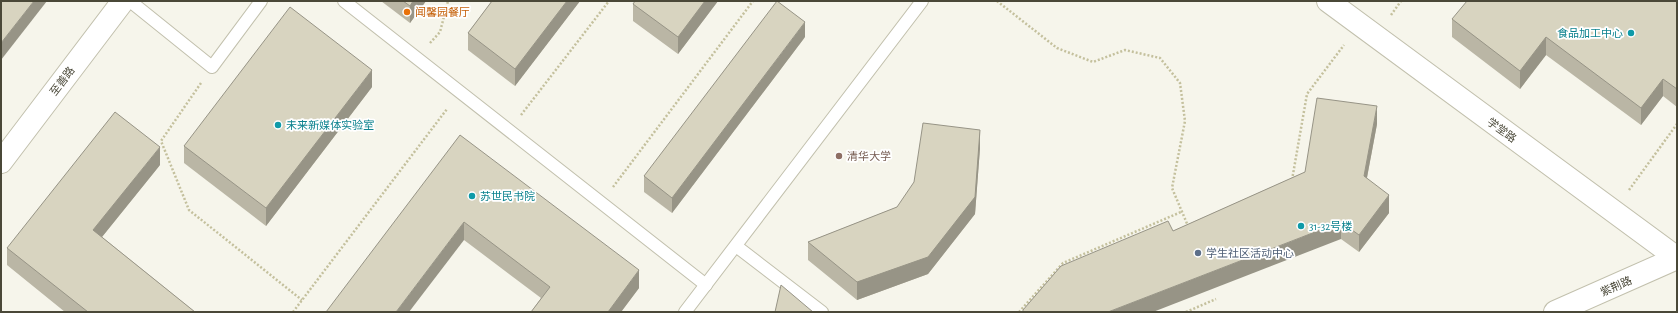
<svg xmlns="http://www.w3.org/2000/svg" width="1678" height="313" viewBox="0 0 1678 313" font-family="'Alegreya Sans','Noto Sans SC',sans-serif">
	<rect width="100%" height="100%" fill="#f6f5eb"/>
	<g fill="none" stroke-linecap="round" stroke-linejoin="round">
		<g stroke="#c2c0ad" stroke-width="14">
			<g id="lane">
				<polyline points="130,1 212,67 261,1"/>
				<polyline points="344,1 706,285"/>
				<polyline points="736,246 822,312"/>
				<polyline points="685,312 922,1"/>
			</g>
		</g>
		<g stroke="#c2c0ad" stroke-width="24">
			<g id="street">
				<polyline points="1328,1 1677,258"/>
				<polyline points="1,162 123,1"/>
				<polyline points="1555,312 1677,258"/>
			</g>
		</g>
		<g stroke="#c4c09d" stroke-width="2.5" stroke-dasharray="2 2" stroke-linecap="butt">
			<polyline points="997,1 1057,48 1093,62 1125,50 1160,58 1180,83 1185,121 1172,188 1188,226"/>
			<polyline points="1391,15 1401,1"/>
			<polyline points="430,43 440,32 448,1"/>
			<polyline points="201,83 161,141 189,210 302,300"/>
			<polyline points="521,115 609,1"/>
			<polyline points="1292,180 1307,94 1344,45"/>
			<polyline points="613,187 753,1"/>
			<polyline points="1629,190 1677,124"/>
			<polyline points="293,312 447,109"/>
			<polyline points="1019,312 1063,263 1181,212"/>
			<polyline points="1186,312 1216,299"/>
		</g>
		<use href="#lane" stroke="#fff" stroke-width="12"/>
		<use href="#street" stroke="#fff" stroke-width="22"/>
	</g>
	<g fill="#bab6a5">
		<polygon points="381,1 426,1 410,23"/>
		<polygon points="492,1 580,1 515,86 468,50 468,33"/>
		<polygon points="634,1 718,1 678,54 633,21 633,4 635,2"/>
		<polygon points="1677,1 1677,107 1663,96 1641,125 1546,55 1520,89 1452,37 1452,19"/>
		<polygon points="805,37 672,213 644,192 644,176"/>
		<polygon points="372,87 266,226 184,163 184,146"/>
		<polygon points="1377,124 1367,178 1389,213 1359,252 1341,239 1173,231 1305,172"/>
		<polygon points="460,135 639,288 621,312 531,312 541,298 464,240"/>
		<polygon points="980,148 975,214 928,274 857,300 808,260 808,242 897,207"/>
		<polygon points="160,165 102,237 195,312 65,312 7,265 7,248"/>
	</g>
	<g fill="#979486">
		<polygon points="34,1 47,1 1,60 1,43"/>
		<polygon points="413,1 426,1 410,23 410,6"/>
		<polygon points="567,1 580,1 515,86 515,69"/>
		<polygon points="705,1 718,1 678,54 678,37"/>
		<polygon points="805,22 805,37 672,213 672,198"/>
		<polygon points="1546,37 1546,55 1520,89 1520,71"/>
		<polygon points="372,70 372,87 266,226 266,208"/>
		<polygon points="1663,79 1663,96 1641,125 1641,108"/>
		<polygon points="1377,106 1377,124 1364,193 1364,176"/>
		<polygon points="980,130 980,148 975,214 928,274 857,300 857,282"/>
		<polygon points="160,147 160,165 93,248 93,230"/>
		<polygon points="1389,195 1389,213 1359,252 1359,235"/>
		<polygon points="464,222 464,240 409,312 396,312"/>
		<polygon points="1341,222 1341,239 1153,312 1108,312"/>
		<polygon points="639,270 639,288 621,312 608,312"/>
	</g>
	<g fill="#d8d4c0" stroke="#979486">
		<polygon points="1,1 34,1 1,43"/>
		<polygon points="403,1 413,1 410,6"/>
		<polygon points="492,1 567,1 515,69 468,33"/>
		<polygon points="635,1 705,1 678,37 633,4"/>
		<polygon points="777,1 805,22 672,198 644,176"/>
		<polygon points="1467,1 1677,1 1677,89 1663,79 1641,108 1546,37 1520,71 1452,19"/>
		<polygon points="290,7 372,70 266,208 184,146"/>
		<polygon points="1317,98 1377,106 1364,176 1389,195 1359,235 1341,222 1108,312 1023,312 1023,310 1061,266 1168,221 1173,231 1305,172"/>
		<polygon points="115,112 160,147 93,230 195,312 88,312 7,248"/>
		<polygon points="923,123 980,130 975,197 928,257 857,282 808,242 897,207 914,182"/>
		<polygon points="460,135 639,270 608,312 531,312 550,287 464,222 396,312 326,312"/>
		<polygon points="781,285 813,312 775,312"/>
	</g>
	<circle fill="#e8710a" stroke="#fff" stroke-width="1.5" cx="407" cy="12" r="4"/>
	<g fill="#0f9aa8" stroke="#fff" stroke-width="1.5">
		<circle cx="1631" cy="33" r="4"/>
		<circle cx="278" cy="125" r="4"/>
		<circle cx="472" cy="196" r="4"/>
		<circle cx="1301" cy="226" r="4"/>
	</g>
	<circle fill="#8d6e63" stroke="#fff" stroke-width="1.5" cx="839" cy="156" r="4"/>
	<circle fill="#5c6f8a" stroke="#fff" stroke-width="1.5" cx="1198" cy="253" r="4"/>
	<g text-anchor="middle" stroke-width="3.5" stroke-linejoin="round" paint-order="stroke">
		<g font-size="11" fill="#c56008" stroke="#fff" text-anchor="start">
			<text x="415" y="16">闻馨园餐厅</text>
		</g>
		<g font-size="11" fill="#0d838f" stroke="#fff" text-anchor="start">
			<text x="1623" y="37" text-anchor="end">食品加工中心</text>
			<text x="286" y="129">未来新媒体实验室</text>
			<text x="480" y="200">苏世民书院</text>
			<text x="1309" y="230">31-32号楼</text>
		</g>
		<g font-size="11" fill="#4a4838" stroke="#fff">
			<text transform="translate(62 81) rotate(-53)" y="4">至善路</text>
			<text transform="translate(1502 130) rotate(36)" y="4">学堂路</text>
			<text transform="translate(1616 286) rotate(-24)" y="4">紫荆路</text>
		</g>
		<g font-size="11" fill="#785e54" stroke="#fff" text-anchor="start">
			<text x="847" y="160">清华大学</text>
		</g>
		<g font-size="11" fill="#4e5e75" stroke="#fff" text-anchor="start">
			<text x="1206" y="257">学生社区活动中心</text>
		</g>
	</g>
	<rect width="1678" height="313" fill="none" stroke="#4a4838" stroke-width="4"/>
</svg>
